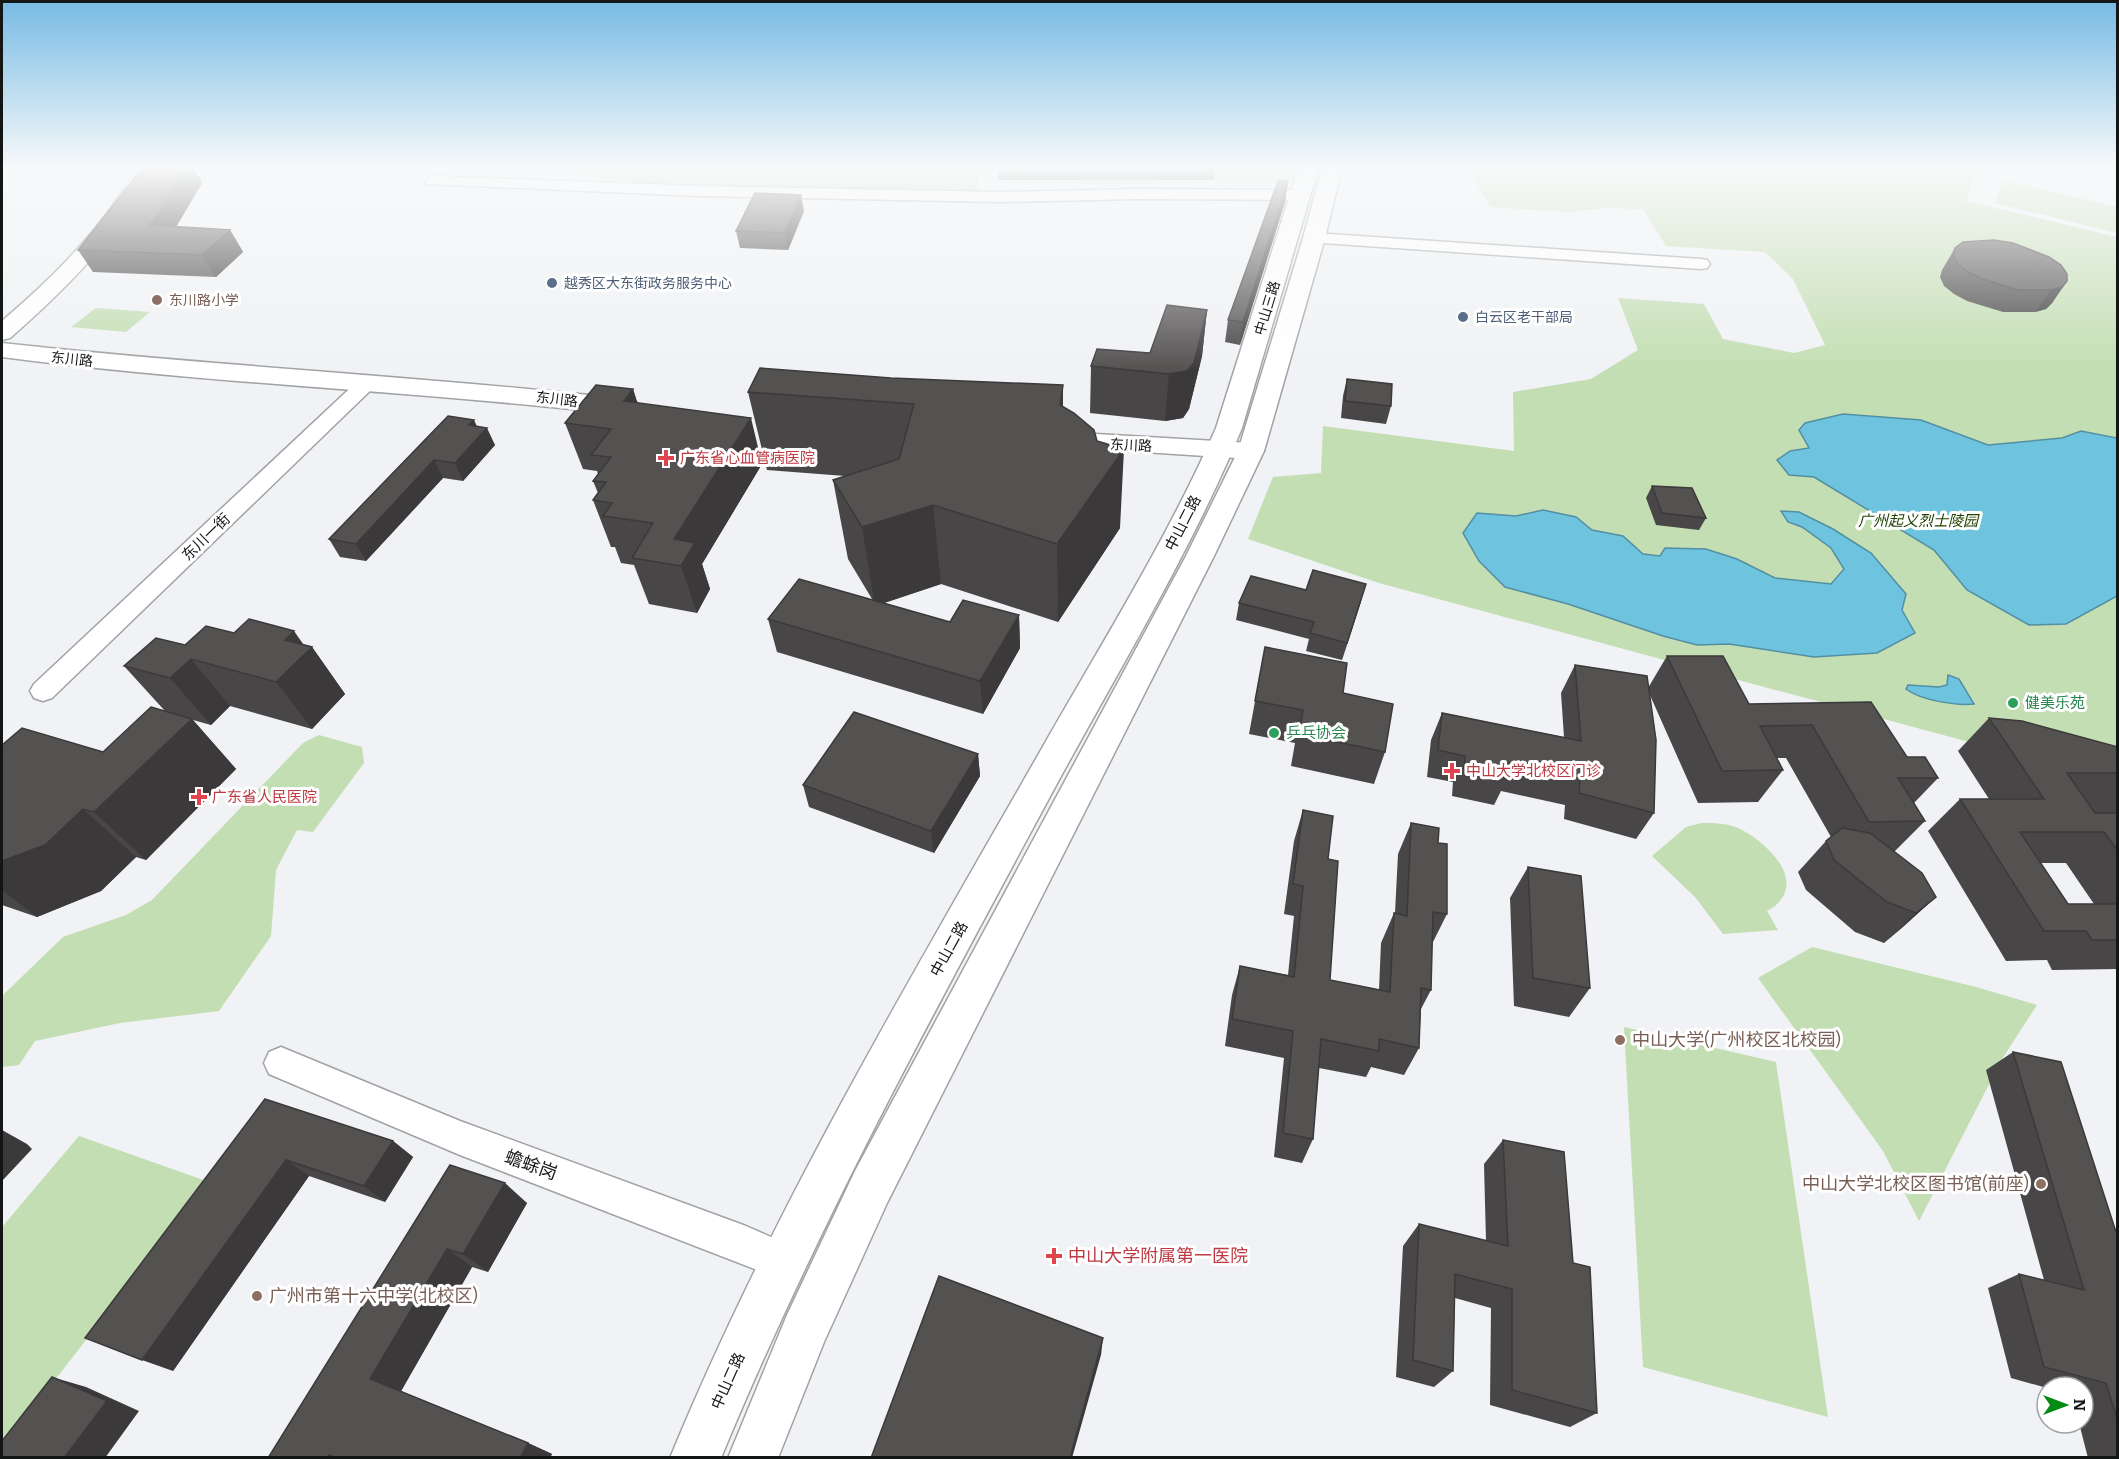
<svg xmlns="http://www.w3.org/2000/svg" width="2119" height="1459" viewBox="0 0 2119 1459" font-family="Bitter,'Noto Sans SC',serif">
	<rect width="100%" height="100%" fill="#f0f2f5"/>
	<g fill="#c3deb2">
		<polygon points="576,166 979,166 977,190 969,194 830,191 641,183 603,179 581,173"/>
		<polygon points="1081,166 1290,166 1286,184 1216,184 1214,176 1157,172 1158,184 1080,184"/>
		<polygon points="1466,166 1977,166 1967,201 2117,237 2117,782 1379,583 1248,539 1273,477 1321,473 1323,426 1514,451 1513,392 1591,379 1638,350 1618,298 1704,304 1723,339 1794,353 1825,345 1793,279 1765,252 1666,246 1643,209 1603,208 1570,212 1490,207"/>
		<polygon points="2003,180 2117,207 2117,233 1995,203"/>
		<polygon points="96,308 150,312 126,332 71,327"/>
		<polygon points="319,735 362,747 364,763 313,832 297,830 276,870 271,936 219,1011 120,1023 35,1041 19,1065 2,1067 2,996 63,937 126,915 152,900 303,743"/>
		<path d="M1701 823C1714 823 1726 823 1738 828 1761 838 1805 876 1778 903 1776 906 1770 909 1767 911L1778 930 1723 934 1695 897 1652 856 1686 827Z"/>
		<polygon points="1812,947 1976,987 2037,1005 2002,1059 1919,1221 1883,1151 1758,978"/>
		<polygon points="1624,1027 1776,1062 1828,1417 1643,1367"/>
		<polygon points="79,1136 209,1182 2,1448 2,1227"/>
	</g>
	<g fill="#6ec3df" stroke="#538fa2" stroke-width="1.5">
		<polygon points="1843,414 1921,420 1988,445 2062,438 2081,431 2117,438 2117,596 2066,624 2029,625 1967,590 1934,550 1814,477 1789,475 1777,460 1790,451 1809,448 1799,430 1805,423"/>
		<polygon points="1543,510 1576,517 1592,530 1623,536 1643,554 1660,556 1665,548 1706,549 1737,559 1775,578 1831,584 1844,569 1831,548 1802,527 1788,522 1781,511 1799,512 1833,529 1871,553 1906,594 1902,610 1915,633 1877,653 1814,657 1729,644 1697,645 1663,636 1568,604 1505,587 1479,561 1463,533 1477,513 1516,516"/>
		<path d="M1948 675 1959 679 1974 704C1956 706 1920 700 1906 689L1908 685 1939 687 1947 685Z"/>
	</g>
	<g fill="none" stroke-linecap="round" stroke-linejoin="round">
		<g stroke="#a0a2a4" stroke-width="3">
			<g id="street">
				<polygon points="433,176 699,186 1001,192 1136,189 1302,190 1310,195 1302,200 1136,199 1001,202 699,196 427,184 425,181 427,178"/>
				<polygon points="1314,233 1701,259 1707,260 1710,264 1707,268 1701,269 1308,242 1305,238 1308,234"/>
				<polygon points="368,376 375,378 378,382 375,386 52,698 43,701 34,698 30,691 34,684 361,378"/>
				<polygon points="281,1047 460,1121 746,1226 796,1248 802,1261 796,1274 783,1280 460,1155 269,1074 264,1063 269,1052"/>
			</g>
		</g>
		<g stroke="#a0a2a4" stroke-width="3">
			<g id="secondary">
				<path d="M139 166H159C116 237 72 284 10 338L2 340V321C57 274 101 229 139 166Z"/>
				<path d="M2 343C210 366 419 376 627 399L636 402 640 407 636 412 627 415C419 391 209 384 2 357Z"/>
				<polygon points="1061,432 1251,443 1260,445 1264,451 1260,457 1251,459 1052,446 1048,440 1052,434"/>
			</g>
		</g>
		<g stroke="#a0a2a4" stroke-width="3">
			<g id="primary">
				<path d="M1299 166H1319L1242 428C1192 549 1123 663 1060 778 940 1001 818 1223 721 1458H670C771 1213 906 986 1037 757 1098 649 1166 542 1216 428Z"/>
				<polygon points="1330,166 1338,168 1341,172 1325,238 1264,451 1214,556 887,1203 824,1342 778,1458 728,1458 787,1315 855,1171 1186,556 1238,451 1303,238 1321,172 1324,168"/>
			</g>
		</g>
		<use href="#street" fill="#fff" fill-rule="evenodd"/>
		<use href="#secondary" fill="#fff" fill-rule="evenodd"/>
		<use href="#primary" fill="#fff" fill-rule="evenodd"/>
	</g>
	<g fill="#484646" fill-rule="evenodd">
		<polygon points="144,166 193,166 202,183 176,227 230,230 243,252 216,277 93,272 78,250"/>
		<polygon points="997,166 1215,166 1214,180 998,180"/>
		<polygon points="1288,181 1285,202 1240,345 1225,342 1228,320"/>
		<polygon points="804,211 788,250 740,248 736,231"/>
		<polygon points="1955,248 2067,281 2052,303 2046,309 2035,312 2003,312 1967,301 1954,294 1944,286 1940,277 1942,270"/>
		<polygon points="1207,310 1202,356 1189,409 1183,418 1165,421 1090,413 1091,366 1150,353"/>
		<polygon points="1347,379 1391,406 1386,424 1341,418 1343,396"/>
		<polygon points="1063,385 1063,407 1120,528 1058,622 941,584 884,603 950,622 1019,615 1020,648 983,714 777,652 768,619 872,599 848,559 833,480 845,476 767,470 748,392"/>
		<polygon points="633,389 637,403 762,464 702,564 710,589 697,613 649,604 634,565 621,563 615,547 611,547 593,500 598,493 593,481 598,474 597,471 583,469 565,423"/>
		<polygon points="477,426 495,445 463,481 443,478 366,561 340,557 329,539"/>
		<polygon points="1652,486 1706,518 1699,530 1656,525 1646,498"/>
		<polygon points="1306,590 1361,601 1342,660 1306,651 1309,639 1236,620 1239,603"/>
		<polygon points="234,633 304,645 312,647 345,694 312,729 230,706 211,725 193,720 236,769 146,860 136,857 101,891 37,917 2,905 2,745 103,752 165,711 124,666 185,645"/>
		<polygon points="1265,647 1343,693 1385,752 1374,784 1291,766 1295,743 1249,734"/>
		<polygon points="1667,656 1749,704 1907,757 1938,778 1914,803 1925,821 1894,852 1936,897 1884,943 1855,932 1806,890 1798,872 1826,841 1831,837 1786,758 1776,758 1783,770 1758,802 1698,803 1649,693 1654,813 1636,839 1564,819 1565,805 1501,791 1494,805 1452,796 1453,782 1427,777 1431,740 1442,713 1564,737 1561,693 1575,665 1648,688"/>
		<path d="M1989 718 2118 747V969L2052 970 2047 960 2006 961 1928 831 1960 799H1989L1958 751ZM2041 863H2066L2094 904H2068Z"/>
		<polygon points="978,754 980,776 934,853 809,807 803,785"/>
		<polygon points="1303,810 1328,859 1330,980 1379,990 1381,943 1394,913 1395,913 1398,854 1411,823 1438,843 1447,914 1432,944 1431,990 1421,1009 1419,1048 1404,1075 1371,1067 1366,1077 1319,1068 1313,1139 1302,1163 1274,1157 1284,1058 1225,1046 1232,995 1240,966 1288,975 1294,916 1284,914 1294,841"/>
		<polygon points="1528,867 1590,988 1569,1017 1514,1006 1510,898"/>
		<polygon points="2013,1052 2118,1238 2118,1458 2088,1458 2079,1423 2083,1423 2083,1387 2047,1388 2011,1378 1988,1288 2019,1274 2044,1280 1986,1070"/>
		<polygon points="265,1099 393,1141 413,1157 385,1202 309,1176 173,1371"/>
		<polygon points="1503,1140 1573,1263 1597,1413 1570,1427 1490,1405 1491,1308 1455,1298 1453,1371 1434,1387 1396,1377 1403,1246 1419,1224 1486,1241 1484,1164"/>
		<polygon points="450,1165 527,1203 488,1272 472,1267 401,1391 528,1443 552,1454 550,1458 268,1458"/>
	</g>
	<g fill="#3b3939">
		<polygon points="188,166 193,166 202,183 164,247 150,225"/>
		<polygon points="1288,181 1285,202 1240,345 1243,322"/>
		<polygon points="801,195 804,211 788,250 785,233"/>
		<polygon points="230,230 243,252 216,277 202,255"/>
		<polygon points="2067,281 2052,303 2046,309 2035,312 2051,290"/>
		<polygon points="1207,310 1202,356 1189,409 1183,418 1165,421 1169,374"/>
		<polygon points="1063,385 1062,463 1060,405"/>
		<polygon points="633,389 648,435 624,401"/>
		<polygon points="751,418 762,464 702,564 710,589 697,613 681,566 674,539"/>
		<polygon points="474,420 481,435 487,428 495,445 463,481 455,463 469,425"/>
		<polygon points="1124,449 1120,528 1058,622 1057,544"/>
		<polygon points="434,460 443,478 366,561 356,544"/>
		<polygon points="933,505 941,584 875,606 862,527"/>
		<polygon points="1366,584 1361,601 1342,660 1347,643"/>
		<polygon points="1019,615 1020,648 983,714 980,681"/>
		<polygon points="294,631 308,651 312,647 345,694 312,729 276,682 285,640"/>
		<polygon points="191,659 230,706 211,725 170,678"/>
		<polygon points="192,719 236,769 146,860 94,812"/>
		<polygon points="978,754 980,776 934,853 931,831"/>
		<polygon points="83,809 136,857 101,891 37,917 2,890 2,861"/>
		<polygon points="1936,897 1903,927 1884,943 1916,913"/>
		<polygon points="2,1130 27,1144 32,1149 2,1181"/>
		<polygon points="393,1141 413,1157 385,1202 364,1186"/>
		<polygon points="286,1160 309,1176 173,1371 142,1360"/>
		<polygon points="505,1183 527,1203 488,1272 463,1254"/>
		<polygon points="447,1249 472,1267 400,1393 370,1379"/>
		<polygon points="1103,1338 1101,1355 1072,1458 1070,1458"/>
		<polygon points="52,1377 86,1387 139,1411 105,1458 64,1458"/>
		<polygon points="528,1443 552,1454 550,1458 520,1458"/>
	</g>
	<g fill="#545151" stroke="#3b3939" stroke-width="1.5">
		<polygon points="144,166 188,166 150,225 230,230 202,255 78,250"/>
		<polygon points="1278,181 1288,181 1243,322 1228,320"/>
		<polygon points="755,193 801,195 785,233 736,231"/>
		<polygon points="1994,240 2013,243 2049,257 2061,265 2067,274 2067,281 2062,287 2051,290 2018,290 1982,279 1968,272 1958,264 1953,255 1955,248 1963,242"/>
		<polygon points="1167,305 1207,310 1194,363 1187,371 1169,374 1091,366 1097,349 1150,353"/>
		<polygon points="760,368 891,378 1063,385 1060,405 1074,413 1094,430 1097,441 1124,449 1057,544 933,505 862,527 833,480 899,459 914,404 748,392"/>
		<polygon points="1347,379 1392,384 1391,406 1345,401"/>
		<polygon points="596,385 633,389 624,401 751,418 674,539 695,543 681,566 632,558 653,523 603,516 612,503 593,500 606,482 593,481 611,457 591,455 611,429 565,423"/>
		<polygon points="448,416 474,420 469,425 487,428 455,463 434,460 356,544 329,539"/>
		<polygon points="1652,486 1692,488 1706,518 1662,513"/>
		<polygon points="1313,570 1366,584 1347,643 1310,633 1314,622 1239,603 1251,576 1306,590"/>
		<polygon points="799,579 950,622 963,600 1019,615 980,681 768,619"/>
		<polygon points="249,619 294,631 285,640 312,647 276,682 191,659 170,678 124,666 156,638 185,645 206,626 234,633"/>
		<polygon points="1265,647 1347,663 1343,693 1393,704 1385,752 1299,734 1303,710 1255,701"/>
		<polygon points="1667,656 1723,656 1749,704 1871,702 1907,757 1925,757 1938,778 1898,778 1925,821 1869,822 1812,725 1760,726 1783,770 1722,771"/>
		<polygon points="1575,665 1647,676 1656,740 1654,813 1579,793 1580,778 1508,763 1507,779 1464,769 1465,756 1438,750 1442,713 1581,741"/>
		<polygon points="151,707 192,719 94,812 83,809 45,845 2,861 2,745 22,728 103,752"/>
		<polygon points="854,712 978,754 931,831 803,785"/>
		<polygon points="1989,718 2022,721 2118,747 2118,773 2067,773 2095,813 2118,813 2118,851 2104,832 2020,832 2068,904 2118,904 2118,940 2092,940 2086,931 2044,931 1960,799 2044,799"/>
		<polygon points="1303,810 1333,816 1328,859 1338,861 1330,980 1390,992 1394,913 1407,916 1411,823 1439,828 1438,843 1447,844 1447,914 1433,912 1431,990 1421,988 1419,1048 1379,1039 1379,1051 1321,1039 1313,1139 1283,1133 1293,1031 1232,1019 1240,966 1294,977 1303,886 1293,884"/>
		<polygon points="1842,828 1870,833 1922,873 1936,897 1916,913 1887,902 1834,860 1826,841"/>
		<polygon points="1528,867 1581,876 1590,988 1533,978"/>
		<polygon points="2013,1052 2061,1062 2118,1238 2118,1422 2106,1383 2044,1367 2019,1274 2084,1290"/>
		<polygon points="265,1099 393,1141 364,1186 286,1160 142,1360 85,1338"/>
		<polygon points="1503,1140 1564,1152 1573,1263 1590,1267 1597,1413 1512,1390 1512,1289 1455,1274 1453,1371 1413,1360 1419,1224 1508,1246"/>
		<polygon points="450,1165 505,1183 463,1254 447,1249 370,1379 528,1443 520,1458 336,1458 329,1455 327,1458 268,1458"/>
		<polygon points="939,1276 1103,1338 1070,1458 871,1458"/>
		<polygon points="52,1377 107,1401 64,1458 2,1458 2,1441"/>
	</g>
	<linearGradient id="sky" x2="0" y2="1"><stop stop-color="#77bae4"/><stop offset="0.45" stop-color="#f8f9fa"/><stop offset="1" stop-color="#f8f9fa" stop-opacity="0"/></linearGradient>
	<rect width="2119" height="371" fill="url(#sky)"/>
	<g fill="#5c6f8a" stroke="#fff" stroke-width="2">
		<circle cx="552" cy="283" r="6"/>
		<circle cx="1463" cy="317" r="6"/>
	</g>
	<g fill="#8d6e63" stroke="#fff" stroke-width="2">
		<circle cx="157" cy="300" r="6"/>
		<circle cx="1620" cy="1040" r="6"/>
		<circle cx="2041" cy="1184" r="6"/>
		<circle cx="257" cy="1296" r="6"/>
	</g>
	<g fill="#e0444e" stroke="#fff" stroke-width="2">
		<path d="M663 449h6v6h6v6h-6v6h-6v-6h-6v-6h6z"/>
		<path d="M1449 762h6v6h6v6h-6v6h-6v-6h-6v-6h6z"/>
		<path d="M196 788h6v6h6v6h-6v6h-6v-6h-6v-6h6z"/>
		<path d="M1051 1247h6v6h6v6h-6v6h-6v-6h-6v-6h6z"/>
	</g>
	<g fill="#2e9e5b" stroke="#fff" stroke-width="2">
		<circle cx="2013" cy="703" r="6"/>
		<circle cx="1274" cy="733" r="6"/>
	</g>
	<g text-anchor="middle" stroke-width="6" stroke-linejoin="round" paint-order="stroke">
		<g font-size="14" fill="#4e5e75" stroke="#fff" text-anchor="start">
			<text x="564" y="288">越秀区大东街政务服务中心</text>
			<text x="1475" y="322">白云区老干部局</text>
		</g>
		<g font-size="14" fill="#785e54" stroke="#fff" text-anchor="start">
			<text x="169" y="305">东川路小学</text>
		</g>
		<g font-size="14" fill="#141515" stroke="#fff">
			<text transform="translate(1267 308) rotate(-73)" y="5">中山三路</text>
			<text transform="translate(72 359) rotate(6)" y="5">东川路</text>
			<text transform="translate(557 399) rotate(7)" y="5">东川路</text>
			<text transform="translate(1131 445) rotate(3)" y="5">东川路</text>
		</g>
		<g font-size="15" fill="#be3a42" stroke="#fff" text-anchor="start">
			<text x="680" y="463">广东省心血管病医院</text>
			<text x="1466" y="776">中山大学北校区门诊</text>
			<text x="212" y="802">广东省人民医院</text>
		</g>
		<g font-size="15" font-style="italic" fill="#1f4000" stroke="#fff">
			<text x="1918" y="526">广州起义烈士陵园</text>
		</g>
		<g font-size="15" fill="#141515" stroke="#fff">
			<text transform="translate(1183 523) rotate(-63)" y="5">中山二路</text>
			<text transform="translate(206 537) rotate(-44)" y="5">东川一街</text>
			<text transform="translate(949 949) rotate(-61)" y="5">中山二路</text>
			<text transform="translate(728 1381) rotate(-66)" y="5">中山二路</text>
		</g>
		<g font-size="15" fill="#27864d" stroke="#fff" text-anchor="start">
			<text x="2025" y="708">健美乐苑</text>
			<text x="1286" y="738">乒乓协会</text>
		</g>
		<g font-size="18" fill="#785e54" stroke="#fff" text-anchor="start">
			<text x="1632" y="1046">中山大学(广州校区北校园)</text>
			<text x="2029" y="1190" text-anchor="end">中山大学北校区图书馆(前座)</text>
			<text x="269" y="1302">广州市第十六中学(北校区)</text>
		</g>
		<g font-size="18" fill="#141515" stroke="#fff">
			<text transform="translate(531 1165) rotate(20)" y="6">蟾蜍岗</text>
		</g>
		<g font-size="18" fill="#be3a42" stroke="#fff" text-anchor="start">
			<text x="1068" y="1262">中山大学附属第一医院</text>
		</g>
	</g>
	<rect width="2119" height="1459" fill="none" stroke="#141515" stroke-width="6"/>
	<g transform="translate(2065 1405) rotate(90)"><circle r="28" fill="#ffffff" stroke="#a1a1a1" stroke-width="1.5"/>
	<path d="M0-4.5L10 22L0 15L-10 22Z" fill="#058a15"/>
	<text y="-9" font-size="16" font-weight="bold" text-anchor="middle" fill="#141515">N</text>
	</g>
</svg>
